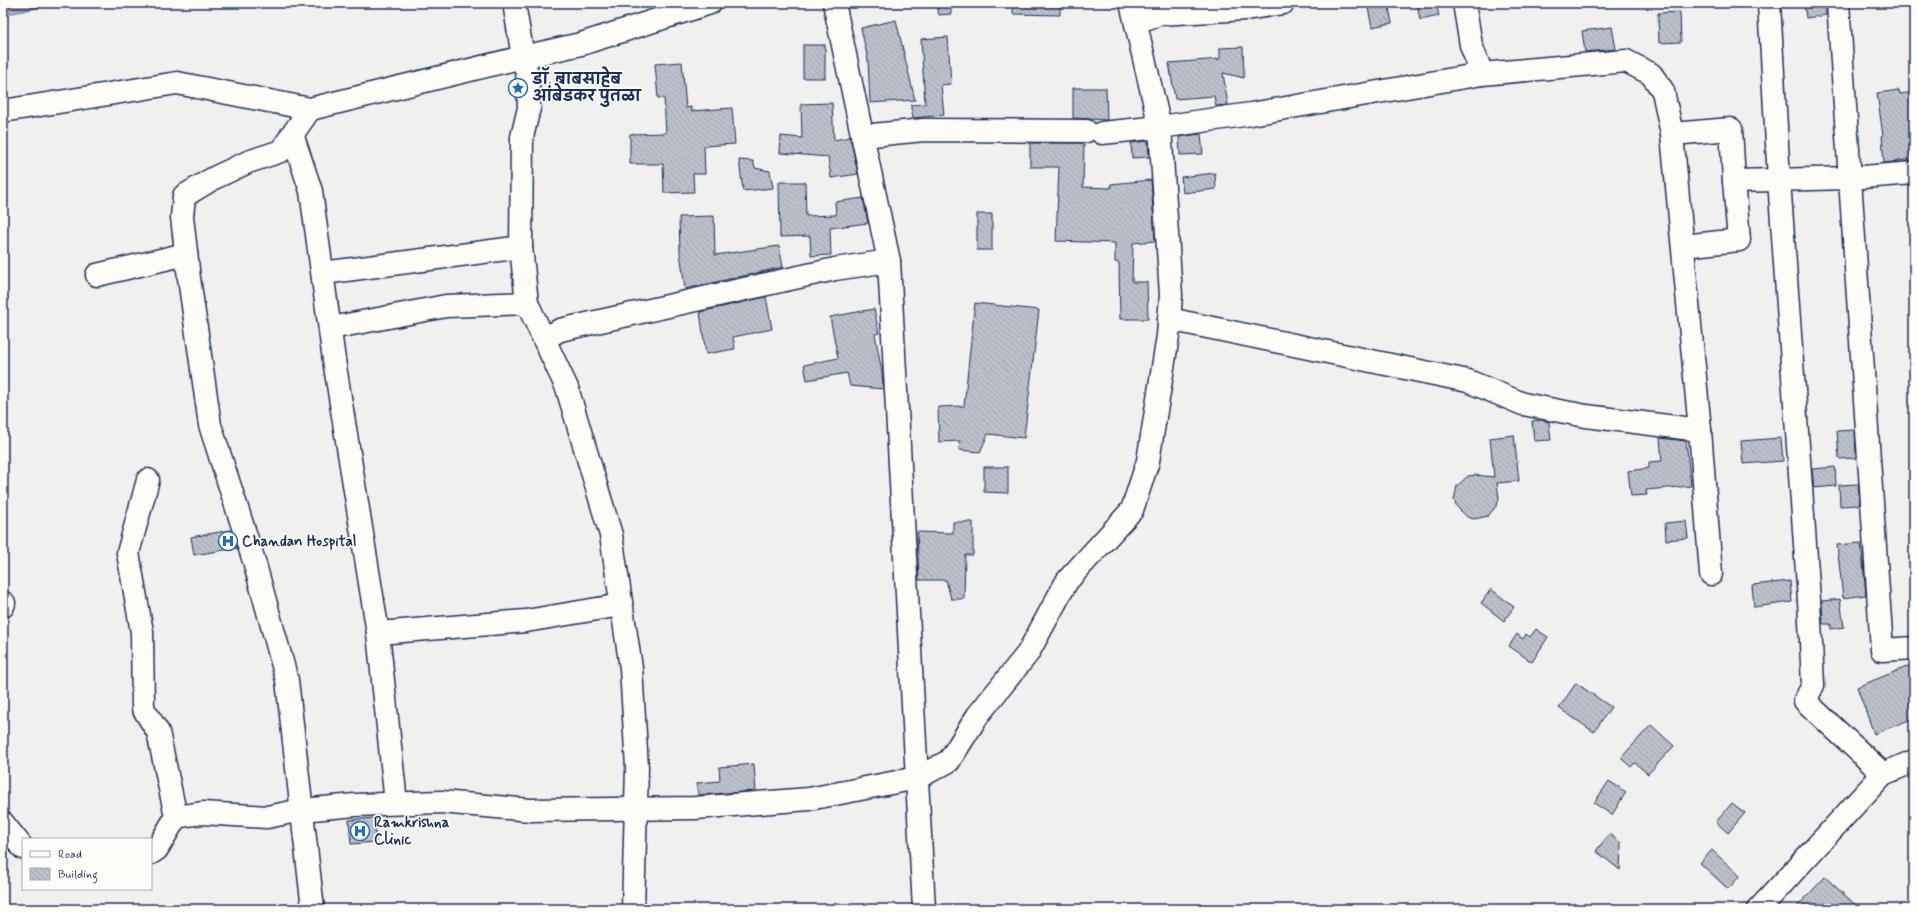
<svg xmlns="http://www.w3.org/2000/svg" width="1917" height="912" viewBox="0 0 1917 912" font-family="Mynerve,'Playpen Sans Deva',sans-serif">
	<defs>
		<pattern id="building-back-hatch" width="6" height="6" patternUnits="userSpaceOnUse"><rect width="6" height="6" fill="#bbc0ca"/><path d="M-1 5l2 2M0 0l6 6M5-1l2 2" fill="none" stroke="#a0a5b0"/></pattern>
	</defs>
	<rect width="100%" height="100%" fill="#f0f0ee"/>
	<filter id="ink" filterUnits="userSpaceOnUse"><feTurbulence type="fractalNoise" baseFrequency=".025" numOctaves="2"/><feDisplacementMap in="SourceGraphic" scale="8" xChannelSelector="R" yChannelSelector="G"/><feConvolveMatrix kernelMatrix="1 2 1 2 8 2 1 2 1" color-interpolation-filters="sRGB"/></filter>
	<g filter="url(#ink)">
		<polygon fill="#a7adbd" stroke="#6f7b97" points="3,3 62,3 3,15"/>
		<g fill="url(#building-back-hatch)" stroke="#1b2f5e">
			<polygon points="936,3 951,3 951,14 939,15"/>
			<polygon points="1013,3 1060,3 1060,15 1013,14"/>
			<polygon points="1367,3 1388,3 1392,23 1372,27"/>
			<polygon points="1417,3 1436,3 1439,16 1420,20"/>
			<polygon points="1804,3 1826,3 1826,15 1806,18"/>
			<polygon points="1680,12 1681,42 1659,43 1658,13"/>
			<polygon points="896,20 915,100 870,103 868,60 861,28"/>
			<polygon points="1612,27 1616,49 1585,52 1582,31"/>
			<polygon points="948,37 951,84 941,85 944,115 913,118 911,105 925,104 921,39"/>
			<rect x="803" y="45" width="22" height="33"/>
			<polygon points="1243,47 1244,78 1223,73 1228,105 1216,106 1214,96 1175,99 1169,63 1220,59 1220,48"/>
			<polygon points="682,62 686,108 691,107 691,111 732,108 735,144 704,146 705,174 693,174 694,192 664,193 663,164 630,164 630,134 666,133 664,98 658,98 655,64"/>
			<polygon points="1073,88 1106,88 1107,120 1073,118"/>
			<polygon points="1899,90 1900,94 1914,92 1914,159 1884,163 1882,136 1883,136 1877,93"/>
			<polygon points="832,103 834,140 850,137 858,174 831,178 828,157 780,153 781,136 802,138 801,104"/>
			<polygon points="1201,134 1203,154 1180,155 1179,137"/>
			<polygon points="1148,141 1149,157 1132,158 1131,143"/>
			<polygon points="1030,143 1084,143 1083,187 1111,188 1111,184 1151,180 1155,241 1133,243 1132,282 1147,282 1148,319 1120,319 1119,263 1115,262 1115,243 1056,241 1059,167 1030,167"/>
			<polygon points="739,160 753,161 755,168 770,171 773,188 743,191"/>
			<polygon points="1215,173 1216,189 1183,193 1181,177"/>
			<polygon points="779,182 805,182 806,216 836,215 835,202 863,198 868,223 830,228 831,255 811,256 810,236 780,237"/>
			<rect x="977" y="214" width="15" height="36"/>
			<polygon points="714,216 715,255 779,246 783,267 685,289 680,252 679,217"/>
			<polygon points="766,297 772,329 733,337 735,349 706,354 700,312"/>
			<polygon points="975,303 1039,310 1024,438 988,434 980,452 959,450 960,441 939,442 938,407 964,406"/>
			<polygon points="874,309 879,333 875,334 882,372 883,389 850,386 847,373 807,380 804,365 838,358 830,317"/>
			<polygon points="1541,420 1549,422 1551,440 1534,441 1532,421"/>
			<polygon points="1855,430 1856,458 1839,459 1837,431"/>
			<polygon points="1514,435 1519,481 1497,483 1499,498 1497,505 1488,516 1474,519 1467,517 1457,507 1454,500 1457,486 1468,476 1475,475 1494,477 1490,438"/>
			<polygon points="1660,438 1686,441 1691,486 1646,490 1647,495 1631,496 1628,471 1649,468 1649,462 1662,461"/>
			<polygon points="1781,438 1783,461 1743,464 1741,441"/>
			<polygon points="984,467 1008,467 1008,493 984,492"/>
			<polygon points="1835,467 1836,486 1814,488 1812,469"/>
			<polygon points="1858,484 1860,505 1840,506 1839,485"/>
			<polygon points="1686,521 1688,538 1666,540 1665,523"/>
			<polygon points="953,522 973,522 973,555 965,555 964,599 951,599 946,580 919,580 917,532 953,533"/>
			<polygon points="231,530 237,548 194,555 191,537"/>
			<polygon points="1861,543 1866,595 1843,598 1837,545"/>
			<polygon points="1790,581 1792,602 1754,607 1752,585"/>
			<polygon points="1491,589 1514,607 1504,621 1481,603"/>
			<polygon points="1840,599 1844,627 1831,629 1831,624 1823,624 1822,601"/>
			<polygon points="1536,629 1548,637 1532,662 1509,646 1517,634 1523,639 1526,634 1530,637"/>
			<polygon points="1914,664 1914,682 1910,684 1914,695 1914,718 1874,734 1857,687"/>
			<polygon points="1576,683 1611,707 1594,732 1559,708"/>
			<polygon points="1651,725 1674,746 1648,774 1635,763 1631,767 1621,758"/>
			<polygon points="754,764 756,791 698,795 697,783 720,781 719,767"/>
			<polygon points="1609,781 1626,792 1612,815 1594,803"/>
			<polygon points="1732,803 1745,813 1728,833 1716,822"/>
			<polygon points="374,818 376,842 351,844 349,820"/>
			<polygon points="1609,834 1621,843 1620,870 1596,851"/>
			<polygon points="1712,850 1740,876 1728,889 1700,863"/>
			<polygon points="1825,877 1860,909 1795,909"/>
		</g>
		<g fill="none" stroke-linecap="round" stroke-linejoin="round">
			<g stroke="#1b2f5e" stroke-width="25">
				<g id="minor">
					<polyline points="834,3 889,261 924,909"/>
					<polyline points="1131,3 1160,127 1251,114 1482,74 1471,45 1464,3"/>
					<polyline points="1769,3 1779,180 1809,600 1813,685 1805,701 1883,774"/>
					<polyline points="1838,3 1882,650 1914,648"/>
					<polyline points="1136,22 1159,14 1246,9 1283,3"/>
					<polyline points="1482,74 1626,61 1651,74 1663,91 1672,134 1700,430 1711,574"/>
					<polyline points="310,109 281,151 248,162 214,178 184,196 182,217 189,278 210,425 254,561 287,680 313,909"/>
					<polyline points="292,134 311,191 334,360 378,633 396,803"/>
					<polyline points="1672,134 1731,129 1734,181"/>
					<polyline points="862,136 924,130 1086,131"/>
					<polyline points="1683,246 1739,240 1734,181 1850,178 1914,173"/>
					<polyline points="323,273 521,247"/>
					<polyline points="97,275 186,254"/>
					<polyline points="1169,319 1468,381 1523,404 1586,416 1700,430"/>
					<polyline points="331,328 446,306 527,303"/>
					<polyline points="544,339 560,330 835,269 889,261"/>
					<polyline points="148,480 128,553 142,632 143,708 158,732 176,817"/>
					<polyline points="3,606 4,603"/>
					<polyline points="378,633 526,621 621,605"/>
					<polyline points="3,823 23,848"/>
					<polyline points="151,853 157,849 176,817 202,813 267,817 302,810 355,805 441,802 530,810 695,808 809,799 917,778 949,761 978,715 1028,653 1067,581 1132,510 1148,461 1168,336 1171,295 1160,127 1102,133"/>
					<polyline points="633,909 637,768 631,668 611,535 567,388 527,303 521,247 522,137 529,108 528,78 523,57 581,44 710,3"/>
					<polyline points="1759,909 1883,774 1914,761"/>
				</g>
			</g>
			<g stroke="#1b2f5e" stroke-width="25">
				<polyline id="major" points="3,111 177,83 310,109 523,57 514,3"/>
			</g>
			<use href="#minor" stroke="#fdfcf7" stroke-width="22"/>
			<use href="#major" stroke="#fdfcf7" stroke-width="22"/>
		</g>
	</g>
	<defs>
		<g id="sight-ring" transform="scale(1)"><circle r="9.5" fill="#fdfcf7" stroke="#1f6fb2" stroke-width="1.5"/><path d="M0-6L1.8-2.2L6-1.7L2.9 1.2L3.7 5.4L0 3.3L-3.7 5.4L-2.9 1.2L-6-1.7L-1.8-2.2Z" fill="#1f6fb2"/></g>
		<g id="hospital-ring" transform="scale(1)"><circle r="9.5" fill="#fdfcf7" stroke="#1f6fb2" stroke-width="1.5"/><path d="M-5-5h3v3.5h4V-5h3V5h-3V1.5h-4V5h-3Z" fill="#1f6fb2"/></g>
	</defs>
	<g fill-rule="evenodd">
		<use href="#sight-ring" x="518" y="88"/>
		<use href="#hospital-ring" x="228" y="541"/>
		<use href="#hospital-ring" x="360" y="831"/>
	</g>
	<g text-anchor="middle" stroke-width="3.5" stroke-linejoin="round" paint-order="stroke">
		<g font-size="15" font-weight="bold" fill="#1b2f5e" stroke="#fdfcf7" text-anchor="start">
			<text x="532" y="84">डॉ. बाबसाहेब<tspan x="532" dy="17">आंबेडकर पुतळा</tspan></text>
			<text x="242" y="546">Chandan Hospital</text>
			<text x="374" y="827">Ramkrishna<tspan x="374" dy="17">Clinic</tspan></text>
		</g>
	</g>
	<rect width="1917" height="912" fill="none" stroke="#fdfcf7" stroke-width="16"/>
	<rect x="8" y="8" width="1901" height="896" fill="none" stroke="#1b2f5e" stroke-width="1.5" filter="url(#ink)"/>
	<rect x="22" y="838" width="130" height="52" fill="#fdfcf7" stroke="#a3aaba"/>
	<rect x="30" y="851" width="20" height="6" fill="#fdfcf7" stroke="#a3aaba"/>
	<text x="58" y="858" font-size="12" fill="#1b2f5e">Road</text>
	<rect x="30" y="868" width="20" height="12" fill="url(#building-back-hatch)" stroke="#a3aaba"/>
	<text x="58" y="878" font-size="12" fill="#1b2f5e">Building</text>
</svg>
